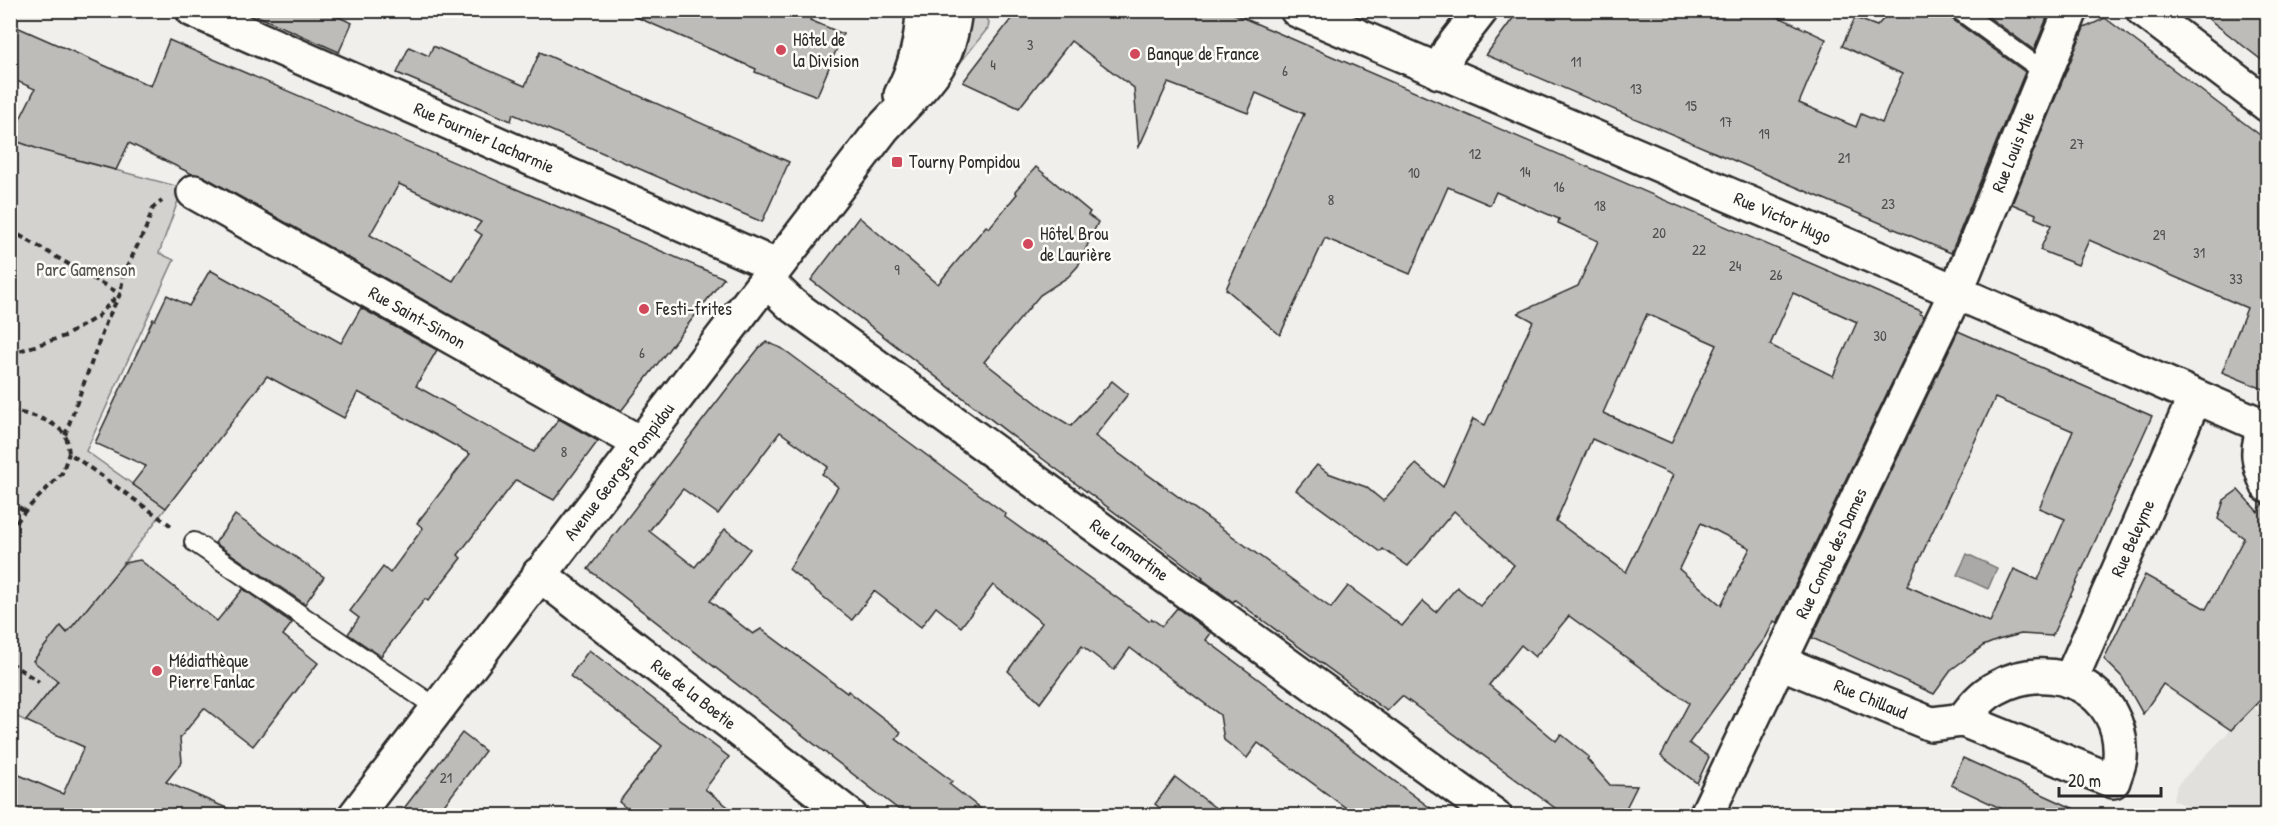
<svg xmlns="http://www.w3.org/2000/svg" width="2278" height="826" viewBox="0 0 2278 826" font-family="'Patrick Hand',sans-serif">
	<rect width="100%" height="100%" fill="#f0efeb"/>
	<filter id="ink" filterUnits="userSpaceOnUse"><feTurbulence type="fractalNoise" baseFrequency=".0167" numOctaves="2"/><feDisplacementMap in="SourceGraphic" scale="12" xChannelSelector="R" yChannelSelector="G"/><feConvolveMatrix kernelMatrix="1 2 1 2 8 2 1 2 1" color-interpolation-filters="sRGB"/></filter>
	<g filter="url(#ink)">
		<polygon fill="#e1e0dc" points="2253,707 2267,717 2267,815 2207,815 2173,800 2178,784"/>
		<g fill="#d3d2cf" stroke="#7f7e7d" stroke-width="1.5">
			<polygon points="970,11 982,11 989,22 988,28 957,67 967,36"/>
			<polygon points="11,139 66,157 180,187 178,201 159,253 174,260 86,451 166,508 124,563 84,644 62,628 34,661 58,681 26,721 11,714"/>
		</g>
		<polygon fill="#aaa9a7" stroke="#777775" stroke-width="1.5" points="1967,554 1997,568 1988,589 1957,575"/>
		<g fill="#bdbcb8" stroke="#2b2b2b" stroke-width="1.5" fill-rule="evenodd">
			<polygon points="244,10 323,10 352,23 339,52"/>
			<polygon points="620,10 796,10 811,17 810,20 843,34 817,96 755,72 756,69"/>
			<path d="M1018 10H1225L1921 311 1920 314 1924 316 1777 623 1774 621 1766 637 1689 743 1709 757 1697 783 1661 756 1689 703 1569 616 1535 657 1521 645 1489 685 1556 741 1561 734 1589 757 1587 759 1610 785 1637 786 1622 816H1566L1402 696 1387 711 1235 600 1233 602 1202 579 1203 578 1028 448 811 280 859 217 938 284 986 226 989 228 1017 194 1015 191 1036 167 1090 212 1088 215 1098 222 1078 266 1068 277 1040 295 984 362 1048 412 1071 426 1112 381 1128 394 1095 436 1331 608 1348 586 1402 626 1423 601 1436 612 1457 587 1480 606 1514 565 1454 511 1408 566 1383 549 1381 552 1296 490 1317 465 1328 473 1366 487 1383 501 1416 464 1443 487 1473 419 1485 425 1533 321 1518 313 1578 286 1598 241 1558 223 1559 219 1496 192 1490 205 1448 187 1410 274 1325 238 1280 335 1226 289 1304 114 1256 93 1248 113 1168 83 1139 147 1134 88 1071 41 1019 108 963 82ZM1793 293 1857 322 1833 376 1770 345ZM1647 314 1717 345 1671 443 1603 413ZM1592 439 1673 475 1626 572 1556 521ZM1701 523 1750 548 1721 605 1679 569Z"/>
			<polygon points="1519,10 1764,10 1826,39 1799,103 1856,127 1861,114 1882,123 1902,74 1842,46 1855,18 1877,26 1891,10 1948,10 1952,19 2025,72 1951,253 1486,55"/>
			<polygon points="1979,10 2050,10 2034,50"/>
			<polygon points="2197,10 2268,10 2268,65"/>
			<polygon points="2105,18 2268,141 2268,391 2222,372 2247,308 2089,240 2078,265 2040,250 2051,225 2035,218 2036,214 2012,204 2084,28"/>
			<path d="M10 24 151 86 169 40 724 278 621 411 203 176 192 174 129 143 116 170 44 151 10 139 35 89 10 78ZM399 184 481 222 475 230 482 235 453 281 370 235Z"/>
			<polygon points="433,46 525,86 540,52 789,162 762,222 513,114 511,121 397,73 409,47 429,56"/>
			<polygon points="210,270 341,343 361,308 437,350 416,386 534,452 559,419 598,441 554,500 516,480 458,555 461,558 428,601 425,599 381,656 348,634 359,618 350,611 383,567 390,573 423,528 417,523 470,454 358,392 344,418 267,376 166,508 132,484 146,466 95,443 153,319 155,320 167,295 189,306"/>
			<path d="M1958 331 2152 416 2052 636 2021 634 1998 640 1983 646 1952 669 1934 694 1812 638ZM1995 398 2073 431 2039 508 2065 519 2038 580 2014 569 1990 622 1907 586Z"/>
			<polygon points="766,342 781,348 790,354 1006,514 1005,517 1149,621 1152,619 1162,626 1177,608 1211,633 1206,640 1441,816 1357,816 1258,743 1247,758 1224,740 1220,715 1130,648 1114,670 1082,646 1040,703 1008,671 1042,623 993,585 961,627 936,607 921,627 874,591 852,620 789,569 838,487 822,474 828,467 780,432 718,514 683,489 649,531 695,567 725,529 750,549 710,601 753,634 761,629 847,693 848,691 901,732 896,739 952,781 949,784 990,816 907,816 588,569 743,368 760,347"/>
			<polygon points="2238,490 2258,512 2263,503 2268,504 2268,692 2231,730 2163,684 2143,714 2122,677 2104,659 2145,575 2206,609 2244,538 2218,519 2224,500"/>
			<polygon points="235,515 324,577 305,604 215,543"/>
			<polygon points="140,560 217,621 243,589 292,623 283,635 318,663 253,746 204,708 180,738 182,762 166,782 245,816 23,816 10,810 10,771 63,794 84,747 26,721 58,681 33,661 61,626 67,633 124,563"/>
			<polygon points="589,650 729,757 705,789 740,816 636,816 619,802 662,746 570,676"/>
			<polygon points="462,733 485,751 436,816 398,816"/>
			<polygon points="1963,758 2090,816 2017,816 1951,785"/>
			<polygon points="1175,777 1226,816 1170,816 1155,804"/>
		</g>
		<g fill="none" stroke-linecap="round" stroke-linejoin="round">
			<g stroke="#2b2b2b" stroke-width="22">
				<g id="lane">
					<polyline points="1959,10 2046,73"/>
					<polyline points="194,542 437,708"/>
				</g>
			</g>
			<g stroke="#2b2b2b" stroke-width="38">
				<g id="street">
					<path id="s1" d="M193 10 776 266"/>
					<polyline points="2143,10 2268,105"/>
					<polyline points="1439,72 1450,50 1481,10"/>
					<path id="s2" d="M194 192 640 443"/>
					<path id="s3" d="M766 280 791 304 1495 816"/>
					<path d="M2265 427C2255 450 2258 463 2268 486"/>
					<path id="s4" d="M539 574 850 816"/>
					<path id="s5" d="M1780 662 1931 724 1963 720 2113 781C2115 774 2119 766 2120 758 2125 689 2052 656 1996 688 1982 695 1972 708 1963 720"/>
					<path id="s6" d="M2070 681 2195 397"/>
					<path id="s7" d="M1706 816 1956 292 2071 10"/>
				</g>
			</g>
			<g stroke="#2b2b2b" stroke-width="38">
				<g id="secondary">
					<path id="s8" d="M1297 10 1919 276 2268 428"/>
					<path d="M901 95C915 69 922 40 923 10"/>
					<path id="s9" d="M355 816 883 128C903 106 934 78 945 52 951 38 953 25 955 10"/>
				</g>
			</g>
			<g stroke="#2b2b2b" stroke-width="4" stroke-dasharray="6 4.5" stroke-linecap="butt">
				<polyline points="10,230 120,294"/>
				<polyline points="10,354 65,336 97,317 116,297"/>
				<path d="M10 411C27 413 54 420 64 434 68 439 68 448 69 453L173 527"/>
				<polyline points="65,435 107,320 120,294 124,273 146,228 153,208 162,201"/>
				<polyline points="10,501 25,511"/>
				<polyline points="10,531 25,511 62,473 69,453"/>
				<polyline points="10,663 39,682"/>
			</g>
			<use href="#lane" stroke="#fdfcf7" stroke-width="18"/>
			<use href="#street" stroke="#fdfcf7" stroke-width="33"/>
			<use href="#secondary" stroke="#fdfcf7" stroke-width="33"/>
		</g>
	</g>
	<g fill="#d1495b" stroke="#fdfcf7" stroke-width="2">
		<circle cx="781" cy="50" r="6"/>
		<circle cx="1135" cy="54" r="6"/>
		<rect x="891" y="156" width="12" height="12" rx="3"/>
		<circle cx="1028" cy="244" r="6"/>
		<circle cx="644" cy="309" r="6"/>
		<circle cx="157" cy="671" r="6"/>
	</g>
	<g text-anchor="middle" stroke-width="5" stroke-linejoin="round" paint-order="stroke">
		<g font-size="15" fill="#504f4e">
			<text x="1030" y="50">3</text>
			<text x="1576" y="67">11</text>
			<text x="993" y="70">4</text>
			<text x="1285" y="76">6</text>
			<text x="1636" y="94">13</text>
			<text x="1691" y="111">15</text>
			<text x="1726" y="127">17</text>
			<text x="1764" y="139">19</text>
			<text x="2077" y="149">27</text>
			<text x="1475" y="159">12</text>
			<text x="1844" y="163">21</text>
			<text x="1525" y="177">14</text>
			<text x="1414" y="178">10</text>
			<text x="1559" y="192">16</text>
			<text x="1331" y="205">8</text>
			<text x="1888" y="209">23</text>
			<text x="1600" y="211">18</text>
			<text x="1659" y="238">20</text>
			<text x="2159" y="240">29</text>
			<text x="1699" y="255">22</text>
			<text x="2199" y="258">31</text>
			<text x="1735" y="271">24</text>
			<text x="897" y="275">9</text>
			<text x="1776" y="280">26</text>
			<text x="2236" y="284">33</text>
			<text x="1880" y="341">30</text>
			<text x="642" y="358">6</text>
			<text x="564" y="457">8</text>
			<text x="446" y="783">21</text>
		</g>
		<g font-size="18" fill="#2b2b2b" stroke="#fdfcf7" text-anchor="start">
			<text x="793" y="46">Hôtel de<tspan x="793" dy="21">la Division</tspan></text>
			<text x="1147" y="60">Banque de France</text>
			<text x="909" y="168">Tourny Pompidou</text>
			<text x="1040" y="240">Hôtel Brou<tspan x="1040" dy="21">de Laurière</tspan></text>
			<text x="656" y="315">Festi-frites</text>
			<text x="169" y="667">Médiathèque<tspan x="169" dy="21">Pierre Fanlac</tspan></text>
		</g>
		<g font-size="18" fill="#2b2b2b" stroke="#fdfcf7">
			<text dy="6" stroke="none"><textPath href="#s1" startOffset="318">Rue Fournier Lacharmie</textPath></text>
			<text dy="6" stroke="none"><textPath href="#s7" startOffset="732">Rue Louis Mie</textPath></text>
			<text dy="6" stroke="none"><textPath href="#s8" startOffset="528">Rue Victor Hugo</textPath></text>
			<text dy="6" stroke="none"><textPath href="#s2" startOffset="256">Rue Saint-Simon</textPath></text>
			<text dy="6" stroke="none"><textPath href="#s9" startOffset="434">Avenue Georges Pompidou</textPath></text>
			<text dy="6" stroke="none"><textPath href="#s6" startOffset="156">Rue Beleyme</textPath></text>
			<text dy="6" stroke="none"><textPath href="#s3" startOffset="453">Rue Lamartine</textPath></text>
			<text dy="6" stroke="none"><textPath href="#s7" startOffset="291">Rue Combe des Dames</textPath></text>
			<text dy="6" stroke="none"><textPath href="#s4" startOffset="196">Rue de la Boetie</textPath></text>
			<text dy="6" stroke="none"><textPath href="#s5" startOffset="98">Rue Chillaud</textPath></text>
		</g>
		<g font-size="18" fill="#555554" stroke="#fdfcf7">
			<text x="86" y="276">Parc Gamenson</text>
		</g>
	</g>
	<rect width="2278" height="826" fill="none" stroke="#fdfcf7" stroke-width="36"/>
	<rect x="18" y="18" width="2242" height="790" fill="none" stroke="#2b2b2b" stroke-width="2" filter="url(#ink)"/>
	<path d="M2059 787v9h102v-9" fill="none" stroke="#2b2b2b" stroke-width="3"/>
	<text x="2068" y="787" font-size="18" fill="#2b2b2b" stroke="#fdfcf7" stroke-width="4.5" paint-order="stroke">20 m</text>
</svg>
